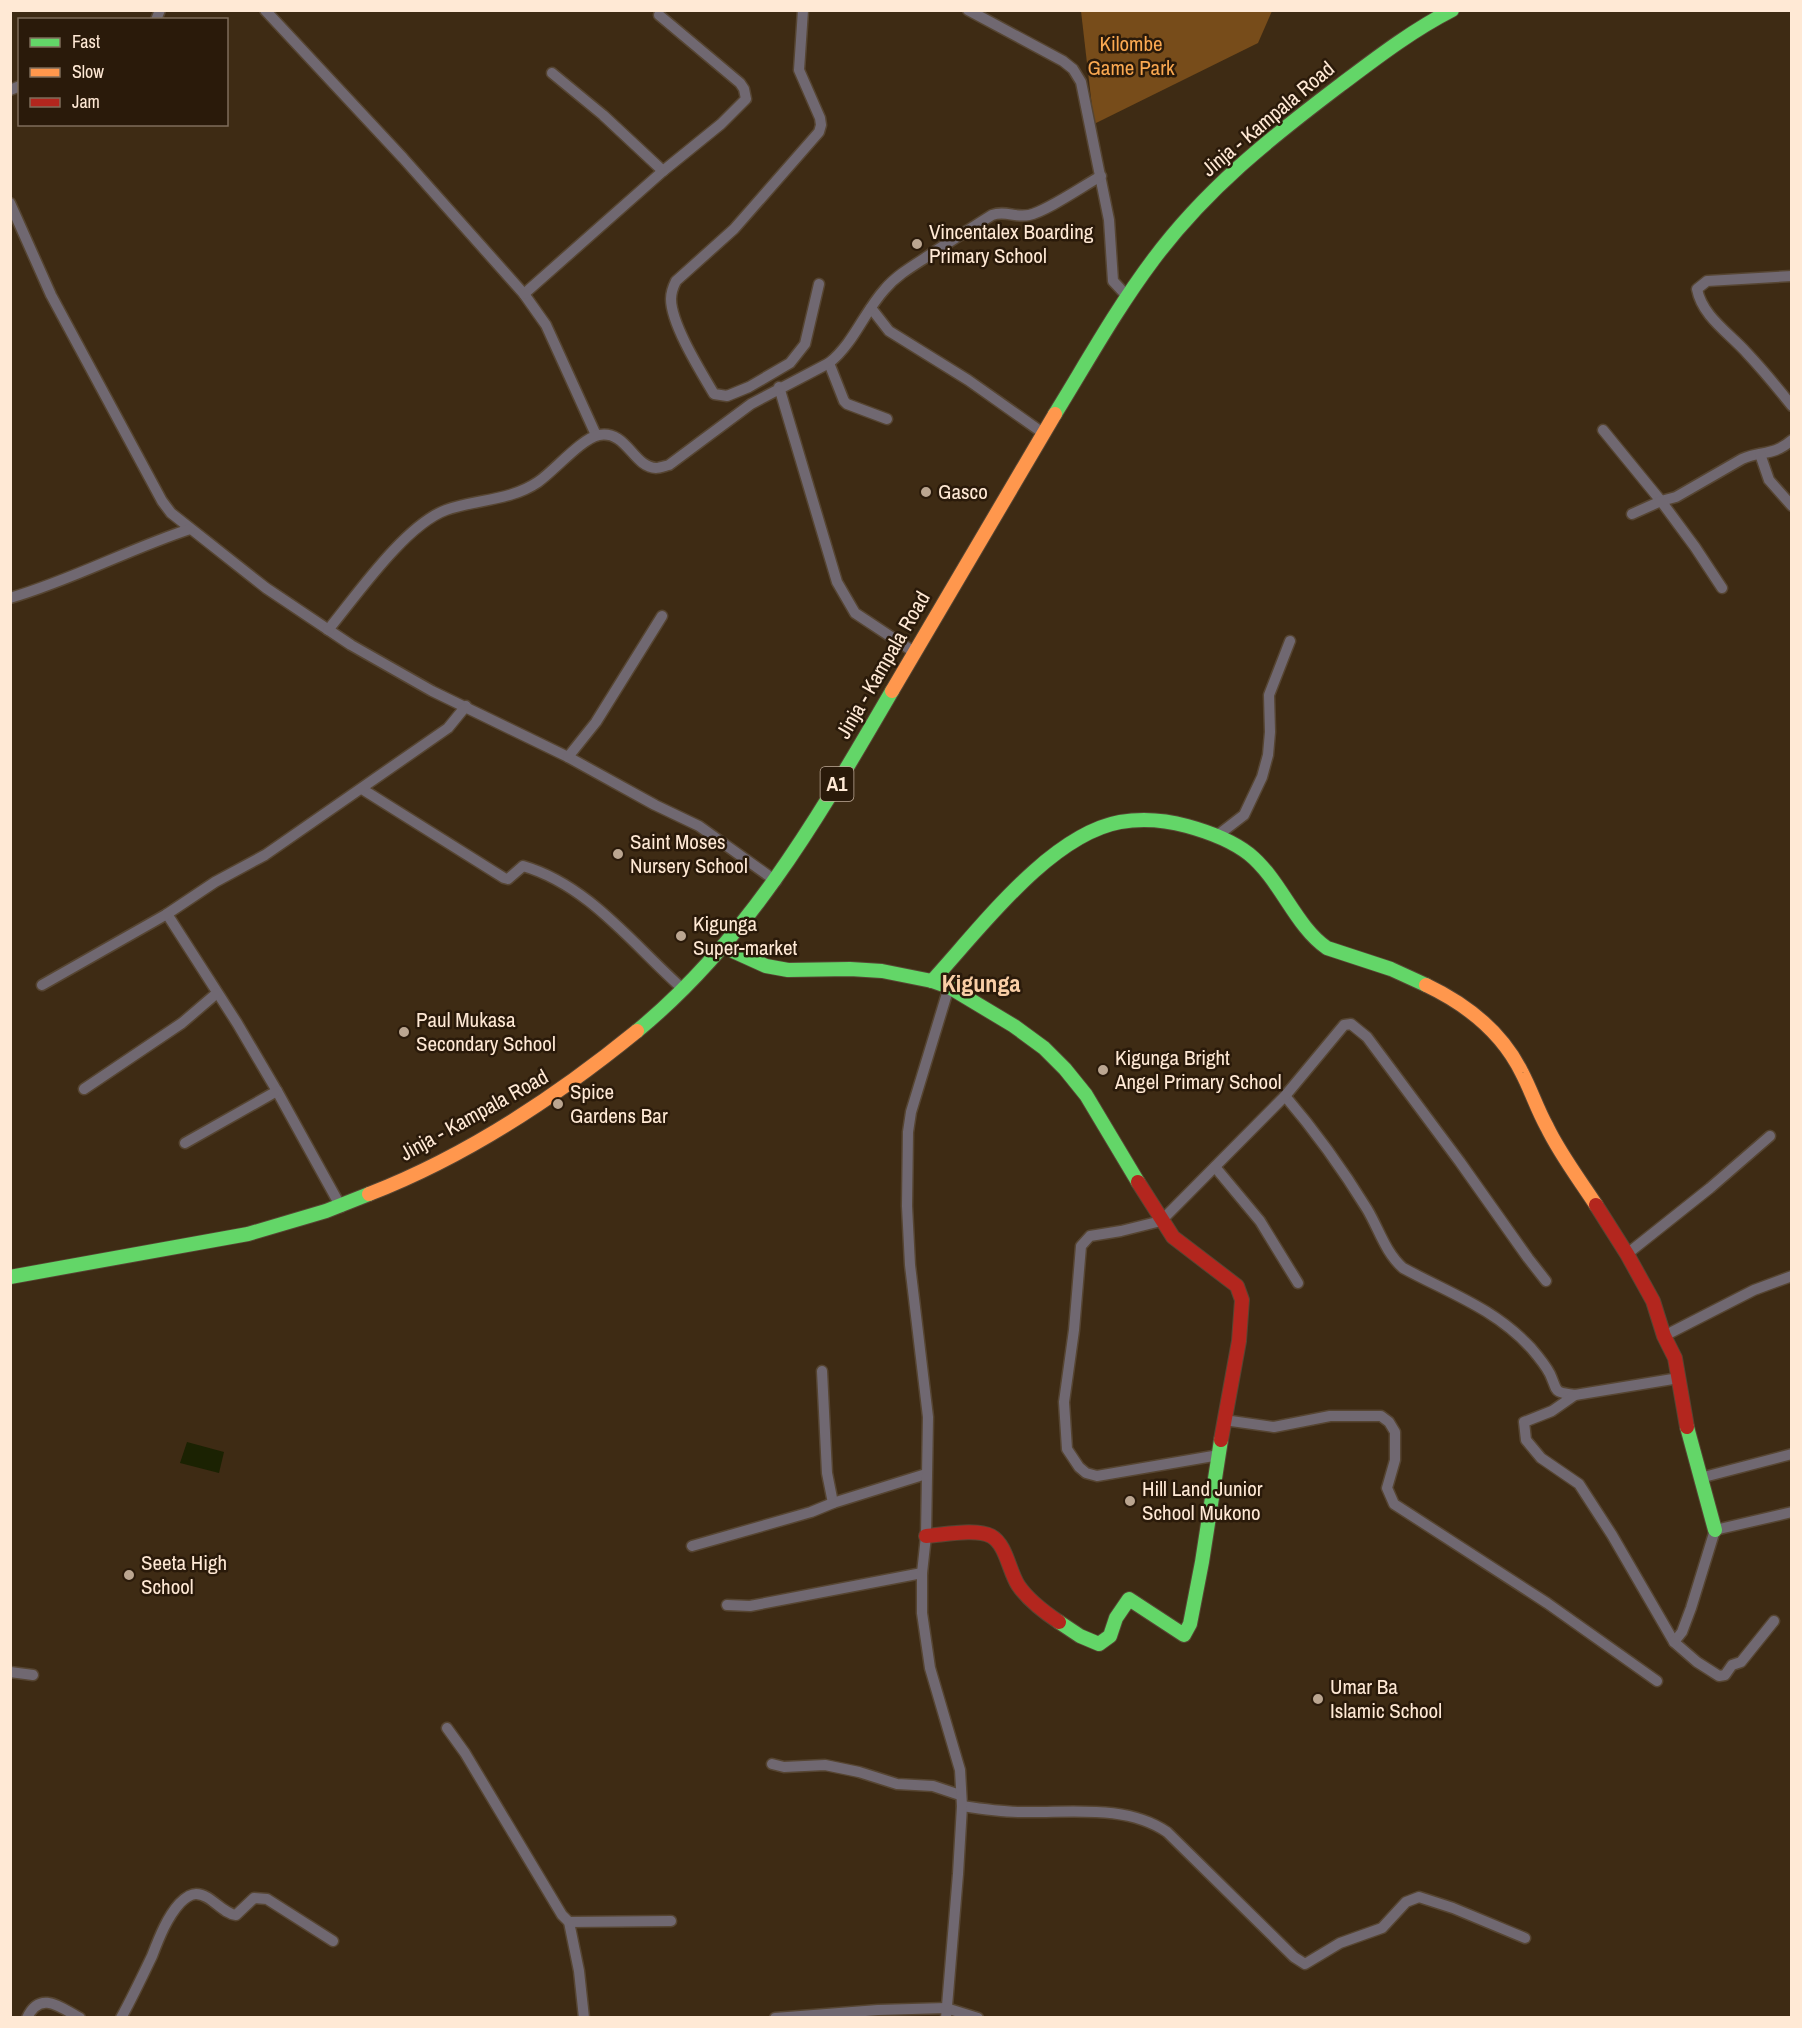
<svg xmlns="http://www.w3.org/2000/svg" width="1802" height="2028" viewBox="0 0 1802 2028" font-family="'Archivo Narrow',sans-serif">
	<rect width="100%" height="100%" fill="#3e2b14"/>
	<polygon fill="#774c1a" points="1081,11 1272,11 1258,43 1094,124"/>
	<polygon fill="#1b2202" points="187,1442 224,1452 219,1473 180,1463"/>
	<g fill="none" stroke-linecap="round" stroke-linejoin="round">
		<g stroke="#564532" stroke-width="13">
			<g id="street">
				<polyline points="265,10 403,158 524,294 546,325 596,435"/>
				<path d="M803 10 799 70 820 118 821 125 819 132 734 229 676 281C673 287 671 293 671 299 671 324 701 372 714 394L727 396 749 387 790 363 805 344 819 284"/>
				<polyline points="968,10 1063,61 1073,69 1081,82 1109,220 1113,281 1127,296"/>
				<polyline points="156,20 160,10"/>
				<polyline points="552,73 603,115 663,171"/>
				<polyline points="10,90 20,86"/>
				<polyline points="10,203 51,295 162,501 171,513 266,588 351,645 432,691 568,757 655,805 699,826 776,881"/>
				<path d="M1792 276 1707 281 1697 289C1702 316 1729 333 1746 352 1762 369 1777 387 1792 406"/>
				<polyline points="524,294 663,171 721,124 746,99 744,89 740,83 659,15"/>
				<polyline points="871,308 889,331 968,380 1043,433"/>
				<polyline points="829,363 844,401 847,404 887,419"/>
				<polyline points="779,387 837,582 855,613 914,652"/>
				<path d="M1603 430 1661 501 1676 497 1742 459C1762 450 1772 457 1792 440"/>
				<polyline points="1760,454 1769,480 1792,506"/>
				<polyline points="1632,514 1661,501 1695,547 1722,588"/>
				<path d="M10 598C72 580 129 549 190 529"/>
				<path d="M328 630C356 596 405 525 446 510 477 499 510 501 538 482 554 471 582 438 599 435 627 430 633 467 656 468 659 468 665 466 669 465L751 404 829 363C854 343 864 312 885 289 896 276 911 267 925 258 947 243 970 229 992 215 1006 210 1014 218 1029 215 1047 211 1083 186 1101 176"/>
				<polyline points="568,757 596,722 662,616"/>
				<path d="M362 789 504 878 508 879 523 866C589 885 634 946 684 990"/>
				<polyline points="1218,835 1244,815 1262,777 1268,755 1270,732 1269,695 1290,641"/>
				<polyline points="167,914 237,1023 277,1091 341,1207"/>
				<polyline points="42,985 167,914 215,882 265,855 448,728 466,706"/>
				<polyline points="84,1089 182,1023 217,993"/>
				<path d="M1285 1096C1315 1131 1343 1170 1367 1209 1379 1229 1385 1252 1403 1268 1449 1293 1494 1308 1531 1348 1537 1355 1546 1366 1550 1374 1558 1392 1553 1392 1575 1395L1679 1378"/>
				<polyline points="185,1143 277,1091"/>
				<polyline points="1215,1167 1260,1221 1298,1283"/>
				<polyline points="1627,1254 1710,1188 1770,1136"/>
				<polyline points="1664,1336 1754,1290 1792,1276"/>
				<polyline points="822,1371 827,1473 833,1503"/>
				<polyline points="1575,1395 1552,1411 1524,1422 1526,1440 1541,1458 1579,1484 1612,1535 1674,1642 1697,1662 1719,1676 1725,1675 1732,1665 1741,1662 1774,1621"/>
				<polyline points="1224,1420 1274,1427 1330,1416 1381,1416 1389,1422 1395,1432 1395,1460 1387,1488 1394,1504 1547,1603 1657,1681"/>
				<polyline points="1219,1455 1097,1476 1086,1473 1079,1467 1067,1449 1064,1402 1074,1330 1081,1246 1090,1236 1121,1231 1161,1221 1285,1096 1344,1025 1351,1024 1367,1037 1460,1162 1528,1258 1546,1281"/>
				<polyline points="1700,1478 1792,1454"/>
				<polyline points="692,1546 811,1512 833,1503 926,1474"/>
				<polyline points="727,1605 750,1606 922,1573"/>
				<polyline points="1674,1642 1682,1632 1691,1608 1715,1530 1792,1512"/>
				<polyline points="10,1672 33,1675"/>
				<polyline points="447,1728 465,1753 562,1915 569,1922 579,1971 584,2018"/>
				<polyline points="772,1764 784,1767 825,1765 859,1772 897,1784 933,1786 960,1795"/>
				<path d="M962 1806C982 1809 1002 1812 1022 1812 1070 1813 1126 1804 1167 1832L1294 1957 1305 1964 1340 1943 1382 1928 1406 1902 1419 1897 1453 1908 1525 1938"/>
				<polyline points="569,1922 671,1921"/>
				<path d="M27 2018C40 1990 60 2007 80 2018"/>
				<path d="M121 2018C132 1998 142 1977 152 1956 159 1938 167 1917 180 1903 184 1899 190 1894 196 1894 211 1894 221 1913 236 1915L254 1898 267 1899 333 1941"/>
				<polyline points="775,2018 878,2010 946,2008 978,2018"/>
				<polyline points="946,2018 958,1874 962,1806 960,1770 930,1668 922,1613 922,1573 926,1536 928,1417 910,1265 907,1206 908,1132 911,1112 949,987"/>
			</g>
		</g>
		<g stroke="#564532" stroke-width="16">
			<g id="fast">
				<path d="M1055 414C1087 362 1117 308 1153 260 1206 189 1269 139 1339 86 1375 59 1411 31 1452 10"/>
				<polyline points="724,947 766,966 788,970 850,969 882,971 932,981 949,987 1014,1026 1044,1048 1065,1069 1086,1095 1138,1182"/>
				<path d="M932 981C979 930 1049 835 1120 822 1144 818 1165 820 1187 826 1209 832 1231 840 1249 854 1281 880 1295 926 1327 948L1391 969 1426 985"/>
				<path d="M637 1031C750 938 820 814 892 691"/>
				<polyline points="10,1277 248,1234 326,1211 369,1194"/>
				<polyline points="1687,1427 1715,1530"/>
				<polyline points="1059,1622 1080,1636 1099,1644 1110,1636 1116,1618 1129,1599 1184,1635 1190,1624 1202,1562 1221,1440"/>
			</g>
		</g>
		<g stroke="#564532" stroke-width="16">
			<g id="slow">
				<polyline points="892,691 1055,414"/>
				<path d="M1426 985C1466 1004 1502 1032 1522 1073 1531 1090 1537 1109 1547 1127 1560 1154 1579 1179 1596 1205"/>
				<path d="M369 1194C467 1156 556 1097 637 1031"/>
			</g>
		</g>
		<g stroke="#564532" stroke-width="16">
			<g id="jam">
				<polyline points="1138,1182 1173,1237 1237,1286 1242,1300 1239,1341 1221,1440"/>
				<polyline points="1596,1205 1627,1254 1653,1301 1664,1336 1675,1358 1687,1427"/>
				<path d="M926 1536C943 1535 976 1528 991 1536 1006 1544 1009 1571 1018 1585 1028 1600 1044 1612 1059 1622"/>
			</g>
		</g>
		<use href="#street" stroke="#706871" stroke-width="10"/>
		<use href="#fast" stroke="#63d668" stroke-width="14"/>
		<use href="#slow" stroke="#ff974d" stroke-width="14"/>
		<use href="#jam" stroke="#b3261e" stroke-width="14"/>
	</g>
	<g fill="#bba691" stroke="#2a1a0a" stroke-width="2">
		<circle cx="917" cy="244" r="6"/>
		<circle cx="926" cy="492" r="6"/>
		<circle cx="618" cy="854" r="6"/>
		<circle cx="681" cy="936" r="6"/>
		<circle cx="404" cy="1032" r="6"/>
		<circle cx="1103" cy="1070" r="6"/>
		<circle cx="558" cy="1104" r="6"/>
		<circle cx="1130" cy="1501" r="6"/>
		<circle cx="129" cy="1575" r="6"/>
		<circle cx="1318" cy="1699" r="6"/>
	</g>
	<g text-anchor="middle" stroke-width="5" stroke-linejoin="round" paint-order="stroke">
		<rect fill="#2a1a0a" stroke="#bfab98" stroke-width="1.5" x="820.5" y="767" width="33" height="34" rx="4.5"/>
		<g font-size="20" font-weight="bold" fill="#ffe9d5">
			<text x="837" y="791">A1</text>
		</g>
		<g font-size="21" fill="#fba951" stroke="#2a1a0a">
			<text x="1131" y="51">Kilombe<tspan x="1131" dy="24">Game Park</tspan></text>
		</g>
		<g font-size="21" fill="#ffe9d5" stroke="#2a1a0a">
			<text transform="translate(1268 119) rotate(-40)" y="7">Jinja - Kampala Road</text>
			<text transform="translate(883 665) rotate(-60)" y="7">Jinja - Kampala Road</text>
			<text transform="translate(474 1115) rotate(-29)" y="7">Jinja - Kampala Road</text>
		</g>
		<g font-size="21" fill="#ffe9d5" stroke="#2a1a0a" text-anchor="start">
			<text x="929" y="239">Vincentalex Boarding<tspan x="929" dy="24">Primary School</tspan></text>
			<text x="938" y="499">Gasco</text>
			<text x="630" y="849">Saint Moses<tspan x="630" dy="24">Nursery School</tspan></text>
			<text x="693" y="931">Kigunga<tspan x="693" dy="24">Super-market</tspan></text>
			<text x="416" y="1027">Paul Mukasa<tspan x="416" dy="24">Secondary School</tspan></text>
			<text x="1115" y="1065">Kigunga Bright<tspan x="1115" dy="24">Angel Primary School</tspan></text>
			<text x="570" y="1099">Spice<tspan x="570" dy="24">Gardens Bar</tspan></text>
			<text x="1142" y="1496">Hill Land Junior<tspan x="1142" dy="24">School Mukono</tspan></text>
			<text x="141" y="1570">Seeta High<tspan x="141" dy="24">School</tspan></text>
			<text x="1330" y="1694">Umar Ba<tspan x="1330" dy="24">Islamic School</tspan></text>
		</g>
		<g font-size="24" font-weight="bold" fill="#f9cea6" stroke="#2a1a0a">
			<text x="981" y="992">Kigunga</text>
		</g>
	</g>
	<rect width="1802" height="2028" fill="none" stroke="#ffe9d5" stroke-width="24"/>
	<rect x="18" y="18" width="210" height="108" fill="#2a1a0a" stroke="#7f6d5b" stroke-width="1.5"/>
	<rect x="30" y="38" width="30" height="9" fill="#63d668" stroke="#7f6d5b" stroke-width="1.5"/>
	<text x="72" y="48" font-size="18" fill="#ffe9d5">Fast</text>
	<rect x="30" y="68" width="30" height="9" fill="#ff974d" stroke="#7f6d5b" stroke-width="1.5"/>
	<text x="72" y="78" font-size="18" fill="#ffe9d5">Slow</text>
	<rect x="30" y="98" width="30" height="9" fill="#b3261e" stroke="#7f6d5b" stroke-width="1.5"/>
	<text x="72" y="108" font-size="18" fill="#ffe9d5">Jam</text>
</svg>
